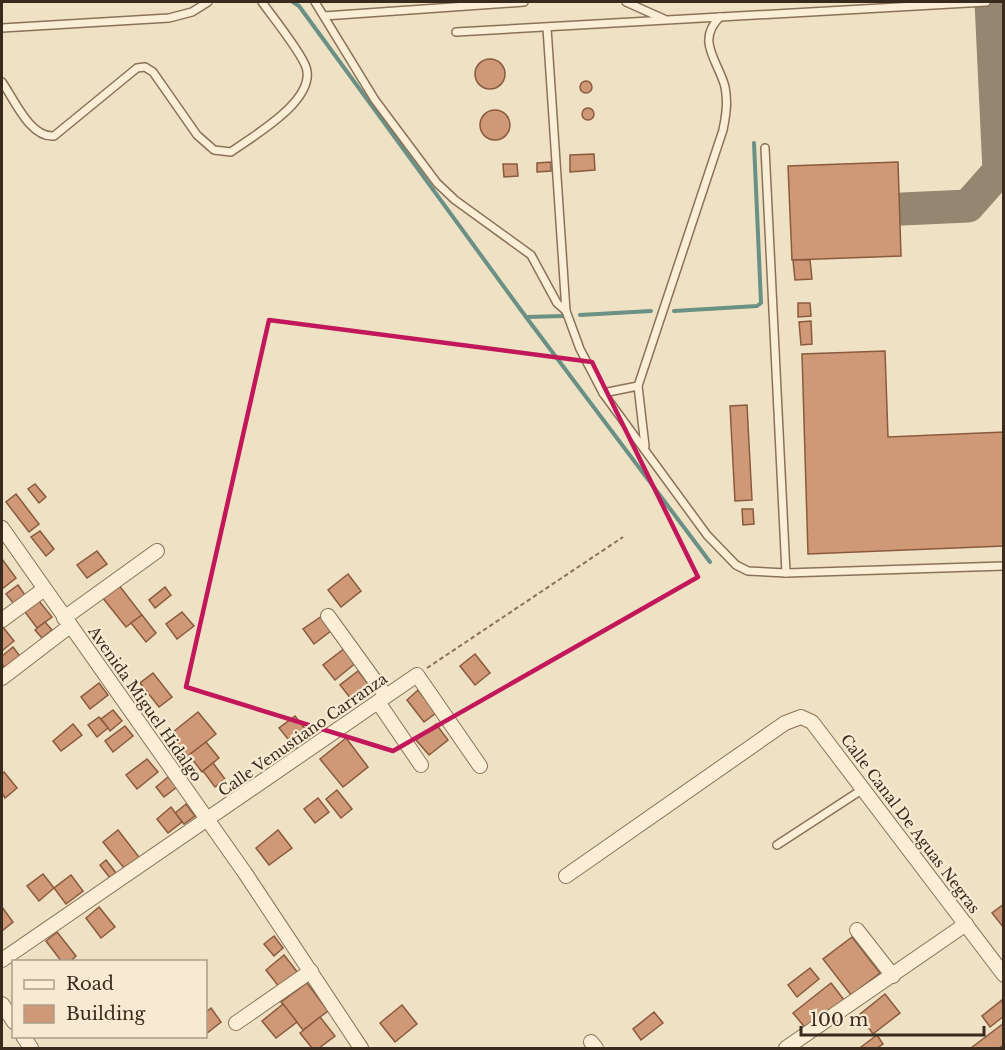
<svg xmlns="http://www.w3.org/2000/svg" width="1005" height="1050" viewBox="0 0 1005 1050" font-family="'Libre Baskerville',serif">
	<rect width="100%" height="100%" fill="#efe1c3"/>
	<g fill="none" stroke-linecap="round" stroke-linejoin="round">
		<g stroke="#6b9086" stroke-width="4">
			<polyline points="293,2 299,6 526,317 710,562"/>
			<polyline points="674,311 757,306 761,303 754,143"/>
			<polyline points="580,315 651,311"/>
			<polyline points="527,317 563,316"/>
		</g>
		<polyline stroke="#948670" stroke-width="33" points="902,209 968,206 999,171 991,2"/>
	</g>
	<g fill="#cf9977" stroke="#8a5a3e" stroke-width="1.5">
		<circle cx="490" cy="74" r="15"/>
		<circle cx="586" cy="87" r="6"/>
		<circle cx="588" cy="114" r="6"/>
		<circle cx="495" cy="125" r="15"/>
		<polygon points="594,154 595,170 570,172 570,155"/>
		<polygon points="551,162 551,171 537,172 537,163"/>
		<polygon points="898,162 901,256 792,260 788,166"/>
		<polygon points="503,164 517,164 518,176 504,177"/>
		<polygon points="793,260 810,260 812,279 795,280"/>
		<polygon points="798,303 810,303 811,316 798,317"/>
		<polygon points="811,321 812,344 801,345 799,322"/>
		<polygon points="885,351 888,437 1004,432 1004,546 808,554 802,354"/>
		<polygon points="747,405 752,500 735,501 730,406"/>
		<polygon points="35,484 46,497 39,503 28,489"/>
		<polygon points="16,494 39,524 29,532 6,502"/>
		<polygon points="742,509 753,509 754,524 743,525"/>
		<polygon points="40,531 54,549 46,556 31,537"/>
		<polygon points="97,551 107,564 87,578 77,565"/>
		<polygon points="2,559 16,578 2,589"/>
		<polygon points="348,574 361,591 341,607 328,590"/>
		<polygon points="118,584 142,615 126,627 102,597"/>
		<polygon points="18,585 25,595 14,604 6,594"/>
		<polygon points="165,587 171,595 155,608 149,600"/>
		<polygon points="39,601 52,617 37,628 25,612"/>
		<polygon points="182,612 194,626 177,639 166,624"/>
		<polygon points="142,615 156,633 146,642 131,623"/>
		<polygon points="322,616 332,630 314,644 303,629"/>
		<polygon points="45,622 52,630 42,638 35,630"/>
		<polygon points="2,626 14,641 2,651"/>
		<polygon points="13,647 22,659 7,671 2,664 2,656"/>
		<polygon points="345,648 357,662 335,680 323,665"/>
		<polygon points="475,654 490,673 475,685 460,666"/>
		<polygon points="358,671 373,690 355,704 340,685"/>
		<polygon points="153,673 172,697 159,707 140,683"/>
		<polygon points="99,683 108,695 90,709 81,697"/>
		<polygon points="418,690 436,713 424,722 407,700"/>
		<polygon points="113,710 122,721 110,731 101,719"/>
		<polygon points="198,712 216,734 186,758 168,736"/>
		<polygon points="295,716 312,738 297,750 279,728"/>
		<polygon points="99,717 108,728 97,737 88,725"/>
		<polygon points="73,724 82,735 61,751 53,741"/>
		<polygon points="436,724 448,740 429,755 416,740"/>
		<polygon points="125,726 133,736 113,752 105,741"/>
		<polygon points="346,738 368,767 343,787 320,759"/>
		<polygon points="206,742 219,758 202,772 189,755"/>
		<polygon points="147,759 158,772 137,789 126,775"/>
		<polygon points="213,763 225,779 215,787 203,771"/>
		<polygon points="4,772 17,788 5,798 2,793 2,774"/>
		<polygon points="168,777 177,787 164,797 156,787"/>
		<polygon points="337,790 352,809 341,818 326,799"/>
		<polygon points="318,798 329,812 315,823 304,809"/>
		<polygon points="186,804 195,816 184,824 175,813"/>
		<polygon points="171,807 182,822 168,833 157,819"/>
		<polygon points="118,830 139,857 124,868 103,842"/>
		<polygon points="278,830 292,848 269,865 256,848"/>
		<polygon points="106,860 116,873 110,878 100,865"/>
		<polygon points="43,874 54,888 39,901 27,886"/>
		<polygon points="71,875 83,891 66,904 54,888"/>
		<polygon points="1004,904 1004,928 992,913"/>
		<polygon points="2,907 13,922 2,931"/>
		<polygon points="99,907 115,927 101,938 86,918"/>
		<polygon points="57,932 76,956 70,962 62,962 46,941"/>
		<polygon points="274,936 283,948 274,956 264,944"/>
		<polygon points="852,937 880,973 851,995 823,959"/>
		<polygon points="284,955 298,973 280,988 266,970"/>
		<polygon points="810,968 819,979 797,997 788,985"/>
		<polygon points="307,983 328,1011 303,1030 281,1002"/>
		<polygon points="831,983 844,1000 807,1030 793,1013"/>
		<polygon points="885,994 900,1013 873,1034 859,1015"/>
		<polygon points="1002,1000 1004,1016 990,1027 982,1016"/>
		<polygon points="283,1004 297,1022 276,1038 262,1021"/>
		<polygon points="402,1005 417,1024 395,1042 380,1023"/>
		<polygon points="211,1008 221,1022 206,1034 206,1012"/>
		<polygon points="654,1012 663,1023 641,1040 633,1029"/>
		<polygon points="320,1017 335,1036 319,1048 312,1048 300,1033"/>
		<polygon points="1004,1023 1004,1045 999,1048 971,1048"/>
		<polygon points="877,1035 883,1044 877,1048 862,1048 861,1047"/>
	</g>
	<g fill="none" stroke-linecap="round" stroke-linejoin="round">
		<g stroke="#8a7259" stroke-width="10">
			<g id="lane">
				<polyline points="315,2 375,100 437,183 455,200 531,255 557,303 566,311"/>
				<polyline points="626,2 664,19"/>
				<polyline points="324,16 524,2"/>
				<polyline points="2,28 169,18 192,12 208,2"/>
				<polyline points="547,28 566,311 580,349 603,393 707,535 736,565 748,571 786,573 765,148"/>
				<polyline points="456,32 986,2"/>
				<path d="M2 82C14 99 30 138 54 136L137 68 145 67 153 72 197 135 214 150 231 152C253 136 317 100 306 67 301 52 272 16 262 2"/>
				<polyline points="638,386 645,446"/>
				<path d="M603 393 638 386 723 130C726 115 728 102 725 87 719 62 695 41 720 17"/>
				<polyline points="786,573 1004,566"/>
				<polyline points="777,845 863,789"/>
			</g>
		</g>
		<g stroke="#8a7259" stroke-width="16">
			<g id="street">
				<polyline points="2,528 245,873 361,1048"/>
				<polyline points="328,616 386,696"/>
				<polyline points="64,618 157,551"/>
				<polyline points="2,620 43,590"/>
				<polyline points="2,678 70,626"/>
				<polyline points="378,702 421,765"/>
				<polyline points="566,876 785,723 801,717 812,722 1004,975"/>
				<polyline points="857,930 893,976"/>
				<polyline points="2,960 417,675 480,766"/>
				<polyline points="2,1004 14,1022"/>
				<polyline points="236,1023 311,971"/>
				<polyline points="23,1036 31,1048"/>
				<polyline points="591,1042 596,1048"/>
				<polyline points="786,1048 966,924"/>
			</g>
		</g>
		<polyline stroke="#8a7259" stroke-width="2" stroke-dasharray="4.5 3" stroke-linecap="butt" points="427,668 623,537"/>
		<use href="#lane" stroke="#faeed6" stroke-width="7"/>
		<use href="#street" stroke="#faeed6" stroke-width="14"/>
	</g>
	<path fill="none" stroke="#c2185b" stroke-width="4.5" stroke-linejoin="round" d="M269 320 592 362 698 577 393 751 186 687Z"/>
	<g text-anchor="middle" stroke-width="4.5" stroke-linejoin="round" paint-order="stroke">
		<g font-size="15" fill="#392a1e" stroke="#f6ebd2">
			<text transform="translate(145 704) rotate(55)" y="5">Avenida Miguel Hidalgo</text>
			<text transform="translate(303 735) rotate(-35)" y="5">Calle Venustiano Carranza</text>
			<text transform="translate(910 824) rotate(53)" y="5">Calle Canal De Aguas Negras</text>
		</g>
	</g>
	<rect width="1005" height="1050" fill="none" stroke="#392a1e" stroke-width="6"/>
	<rect x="12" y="960" width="195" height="78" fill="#f6ebd2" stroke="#aa9e8a" stroke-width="1.5"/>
	<rect x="24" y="980" width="30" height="9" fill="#faeed6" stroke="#aa9e8a" stroke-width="1.5"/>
	<text x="66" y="990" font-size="18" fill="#392a1e">Road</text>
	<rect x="24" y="1005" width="30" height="18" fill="#cf9977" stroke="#aa9e8a" stroke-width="1.5"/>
	<text x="66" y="1020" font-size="18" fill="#392a1e">Building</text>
	<path d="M801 1026v9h183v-9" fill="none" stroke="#392a1e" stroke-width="3"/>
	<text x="810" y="1026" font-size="18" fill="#392a1e" stroke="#f6ebd2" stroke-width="4.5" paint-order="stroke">100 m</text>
</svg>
